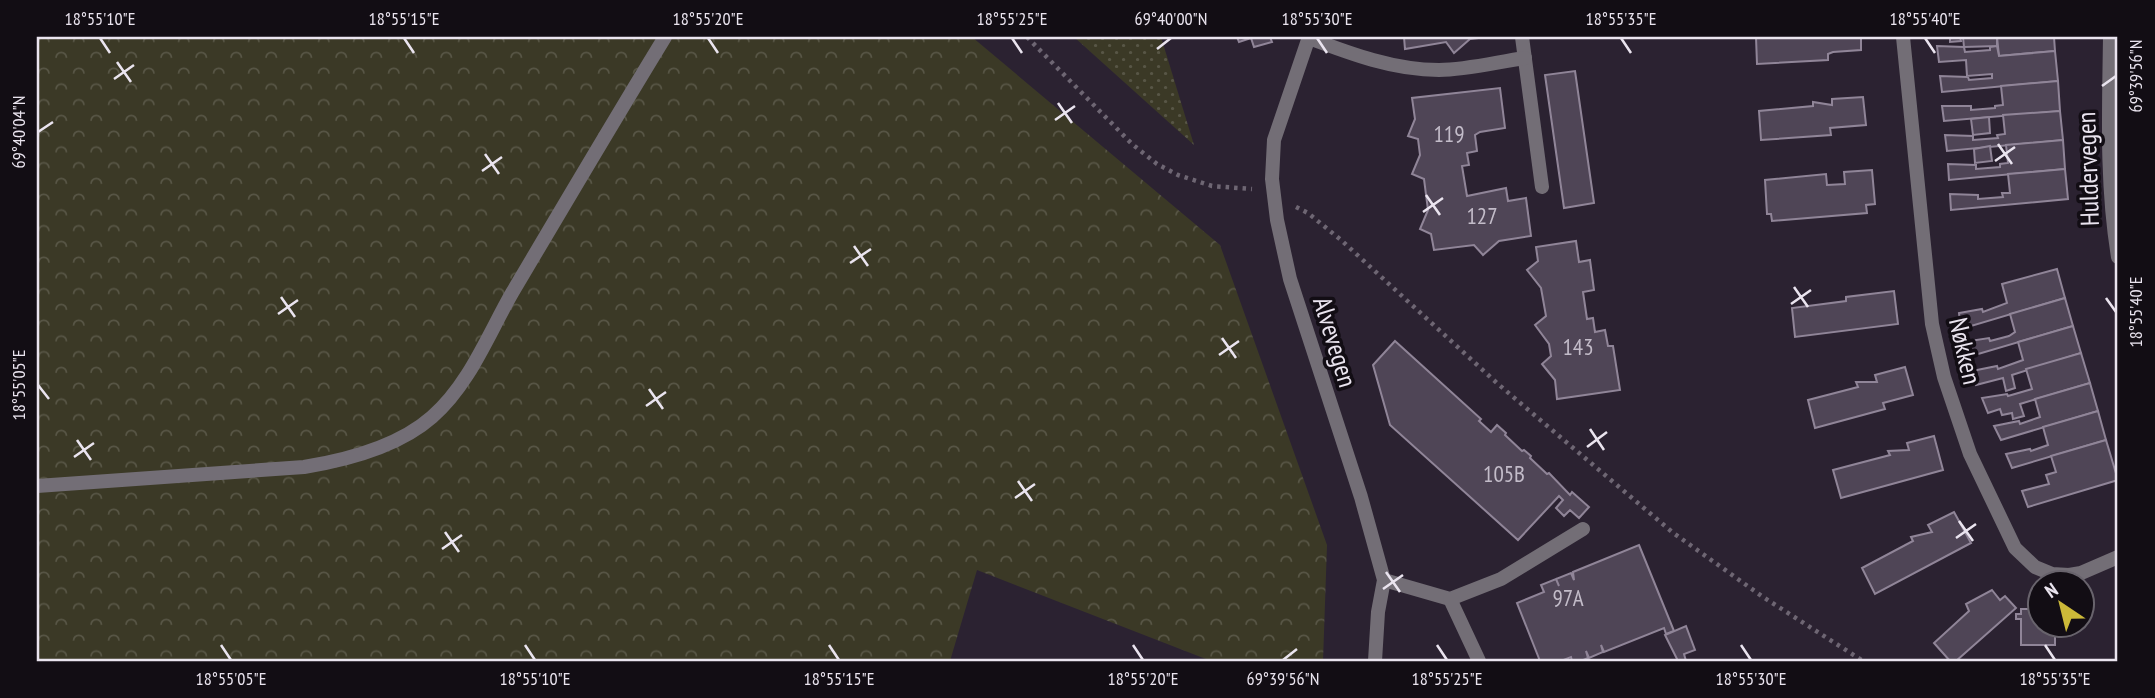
<svg xmlns="http://www.w3.org/2000/svg" width="2155" height="698" viewBox="0 0 2155 698" font-family="'PT Sans Narrow',sans-serif">
	<defs>
		<pattern id="grass-dots" width="8" height="8" patternUnits="userSpaceOnUse" patternTransform="scale(1.75)"><rect width="8" height="8" fill="#3b3926"/><path d="M2 2h.1M6 6h.1" fill="none" stroke="#585646" stroke-width="1.8" stroke-linecap="round"/></pattern>
		<pattern id="forest-crowns" width="20" height="18" patternUnits="userSpaceOnUse" patternTransform="scale(1.75)"><rect width="20" height="18" fill="#3b3926"/><path d="M2 6a3 3 0 1 1 6 0M12 15a3 3 0 1 1 6 0" fill="none" stroke="#585646"/></pattern>
	</defs>
	<rect width="100%" height="100%" fill="#2b2231"/>
	<polygon fill="url(#grass-dots)" points="1074,37 1161,37 1194,145"/>
	<polygon fill="url(#forest-crowns)" points="37,37 972,37 1220,245 1327,545 1323,661 1211,661 977,570 950,661 37,661"/>
	<g fill="#4f4556" stroke="#908598" stroke-width="2">
		<polygon points="1237,37 1270,37 1272,42 1254,47 1251,38 1239,42"/>
		<polygon points="1404,37 1487,37 1470,39 1454,53 1446,42 1405,49"/>
		<polygon points="1756,37 1861,37 1861,50 1833,52 1828,54 1828,60 1757,64"/>
		<polygon points="1950,37 1960,37 1961,41 1950,42"/>
		<polygon points="1963,37 1997,37 1997,46 1964,47"/>
		<polygon points="1997,37 2054,37 2055,51 1999,56"/>
		<polygon points="1937,46 1964,47 1965,52 1990,50 1990,47 1997,46 1999,56 2055,51 2058,81 1942,92 1940,76 1968,77 1969,80 1992,78 1992,74 1967,76 1966,60 1939,62"/>
		<polygon points="1575,71 1594,203 1564,208 1545,75"/>
		<polygon points="2058,81 2060,111 1944,121 1942,106 1971,106 1971,110 1995,108 1995,106 2003,105 2001,86"/>
		<polygon points="1500,88 1505,128 1480,132 1475,135 1477,151 1467,153 1469,165 1462,166 1467,196 1506,188 1508,201 1526,198 1531,236 1499,241 1483,255 1474,245 1434,250 1431,234 1420,229 1428,210 1424,179 1412,174 1420,155 1418,139 1408,136 1415,119 1412,98"/>
		<polygon points="1863,97 1866,125 1830,128 1831,135 1761,140 1759,111 1813,106 1813,102 1832,105 1832,99"/>
		<polygon points="2060,111 2063,140 1947,151 1945,135 1973,136 1973,140 1998,138 1997,135 2005,134 2003,115"/>
		<polygon points="1989,117 1990,133 1973,135 1971,119"/>
		<polygon points="2063,140 2065,169 1949,180 1948,164 1976,165 1976,169 2000,167 2000,164 2008,163 2006,145"/>
		<polygon points="1990,146 1992,161 1975,163 1974,149"/>
		<polygon points="2065,169 2068,199 1951,210 1950,194 1978,195 1978,199 2003,197 2002,193 2010,193 2008,174"/>
		<polygon points="1872,170 1875,204 1866,205 1867,213 1772,221 1771,214 1767,214 1765,180 1826,174 1827,185 1845,184 1844,172"/>
		<polygon points="1576,241 1579,262 1590,260 1594,290 1583,292 1587,319 1593,318 1595,332 1605,330 1608,346 1613,346 1620,390 1557,399 1555,380 1542,364 1551,356 1549,344 1535,325 1546,316 1541,288 1527,270 1538,261 1536,247"/>
		<polygon points="2057,269 2065,298 1961,329 1959,313 1982,309 1983,312 2007,303 2002,284"/>
		<polygon points="1894,291 1898,324 1795,337 1792,308 1846,301 1846,297"/>
		<polygon points="2065,298 2073,326 1968,357 1963,342 1989,338 1990,341 2009,336 2015,332 2010,314"/>
		<polygon points="2073,326 2081,353 2012,375 2015,388 2006,391 2003,378 1976,385 1972,371 1997,366 1998,369 2023,360 2018,342"/>
		<polygon points="1395,341 1481,419 1479,421 1491,432 1497,425 1506,433 1505,435 1522,451 1524,450 1531,456 1530,458 1547,474 1549,473 1570,495 1572,492 1589,507 1579,518 1570,510 1564,516 1556,508 1563,500 1559,496 1518,540 1390,425 1373,365"/>
		<polygon points="2081,353 2090,383 2020,404 2024,416 2013,419 2012,413 2002,415 2000,409 1988,413 1982,398 2007,394 2008,396 2032,389 2026,369"/>
		<polygon points="1905,367 1913,395 1883,403 1885,409 1815,428 1808,400 1858,387 1856,382 1877,382 1875,375"/>
		<polygon points="2090,383 2098,411 2001,440 1994,426 2019,421 2020,424 2040,417 2035,399"/>
		<polygon points="2098,411 2106,440 2012,468 2006,454 2030,449 2031,451 2048,445 2043,427"/>
		<polygon points="1934,436 1943,470 1841,498 1833,470 1890,455 1888,451 1909,450 1907,443"/>
		<polygon points="2106,440 2118,480 2028,507 2022,491 2049,484 2046,475 2056,472 2051,456"/>
		<polygon points="1954,512 1971,543 1875,594 1862,568 1913,541 1911,537 1932,532 1928,525"/>
		<polygon points="1639,545 1674,631 1666,634 1664,628 1604,652 1601,645 1603,652 1589,658 1586,651 1588,658 1581,661 1572,661 1571,657 1561,661 1540,661 1517,603 1544,592 1541,585 1556,579 1559,586 1556,579 1571,573 1574,580 1573,572"/>
		<polygon points="1992,590 2000,600 2005,596 2016,608 1956,661 1950,661 1934,643 1969,611 1966,604"/>
		<polygon points="2021,609 2039,609 2039,624 2055,624 2055,645 2021,645 2021,619 2016,619 2016,614 2021,614"/>
		<polygon points="1686,626 1695,650 1684,654 1686,661 1678,661 1665,635"/>
	</g>
	<g fill="none" stroke-linecap="round" stroke-linejoin="round">
		<g stroke="#6e6673" stroke-width="4.5" stroke-dasharray="3.5 5" stroke-linecap="butt">
			<polyline points="1027,37 1132,144 1157,164 1178,175 1212,186 1252,189"/>
			<polyline points="1296,207 1308,213 1341,240 1498,384 1672,532 1763,597 1863,661"/>
		</g>
		<g stroke="#736e76" stroke-width="14">
			<polyline points="1522,37 1542,187"/>
			<path d="M1309 38C1351 54 1394 70 1439 70 1467 70 1497 62 1525 58"/>
			<path d="M37 486 304 467C347 460 398 447 432 417 469 385 488 335 512 293 563 207 613 122 665 37"/>
			<polyline points="1384,580 1450,599 1501,579 1583,529"/>
			<polyline points="1450,599 1479,661"/>
		</g>
		<g stroke="#736e76" stroke-width="14">
			<polyline points="1309,37 1274,140 1272,179 1277,220 1290,279 1361,497 1384,580 1378,612 1375,661"/>
			<polyline points="1903,37 1932,324 1944,377 1970,454 2015,548 2035,567 2052,574 2069,575 2081,573 2118,557"/>
			<path d="M2110 37C2109 110 2106 184 2118 257"/>
		</g>
	</g>
	<path fill="none" stroke="#eae4ef" stroke-width="2.5" d="M100 38 110 53M404 38 414 53M708 38 718 53M1012 38 1022 53M1317 38 1327 53M1621 38 1631 53M1925 38 1935 53M1157 49 1171 38M117 62 131 82M114 79 134 65M2102 86 2116 76M1058 103 1072 123M1055 120 1075 106M38 132 53 122M1998 144 2012 164M485 154 499 174M1995 161 2015 147M482 171 502 157M1426 195 1440 215M1423 212 1443 198M854 246 868 266M850 263 871 249M1794 287 1808 307M281 297 295 317M2106 298 2116 312M1791 304 1811 290M278 314 298 300M1222 338 1236 358M1219 355 1239 341M38 385 49 399M649 389 663 409M646 406 666 392M1590 429 1604 450M77 440 91 460M1587 447 1607 432M74 457 94 443M1018 481 1032 501M1015 498 1035 484M1959 521 1973 541M445 532 459 552M1956 538 1976 524M442 549 462 535M1386 572 1400 592M1383 589 1403 575M221 645 231 660M525 645 535 660M829 645 839 660M1133 645 1143 660M1437 645 1447 660M1741 645 1751 660M2045 645 2055 660M1283 660 1297 649"/>
	<g text-anchor="middle" stroke-width="7" stroke-linejoin="round" paint-order="stroke">
		<g font-size="23" fill="#c3bcc9">
			<text x="1449" y="142">119</text>
			<text x="1482" y="224">127</text>
			<text x="1578" y="355">143</text>
			<text x="1504" y="482">105B</text>
			<text x="1568" y="606">97A</text>
		</g>
		<g font-size="26" fill="#eae4ef" stroke="#120d14">
			<text transform="translate(2088 169) rotate(-92)" y="9">Huldervegen</text>
			<text transform="translate(1335 342) rotate(73)" y="9">Alvevegen</text>
			<text transform="translate(1965 351) rotate(77)" y="9">Nøkken</text>
		</g>
	</g>
	<rect width="2155" height="698" fill="none" stroke="#120d14" stroke-width="77"/>
	<g transform="translate(2061 604) rotate(325)"><circle r="33" fill="#120d14" stroke="#68636c" stroke-width="2"/>
	<path d="M0-5L12 26L0 18L-12 26Z" fill="#ccb939"/>
	<text y="-10" font-size="19" font-weight="bold" text-anchor="middle" fill="#eae4ef">N</text>
	</g>
	<rect x="38" y="38" width="2078" height="622" fill="none" stroke="#eae4ef" stroke-width="2.5"/>
	<g font-size="18" text-anchor="middle" fill="#eae4ef">
		<text x="100" y="25">18°55'10"E</text>
		<text x="404" y="25">18°55'15"E</text>
		<text x="708" y="25">18°55'20"E</text>
		<text x="1012" y="25">18°55'25"E</text>
		<text x="1171" y="25">69°40'00"N</text>
		<text x="1317" y="25">18°55'30"E</text>
		<text x="1621" y="25">18°55'35"E</text>
		<text x="1925" y="25">18°55'40"E</text>
		<text transform="translate(2136 76) rotate(-90)" y="6">69°39'56"N</text>
		<text transform="translate(19 132) rotate(-90)" y="6">69°40'04"N</text>
		<text transform="translate(2136 312) rotate(-90)" y="6">18°55'40"E</text>
		<text transform="translate(19 385) rotate(-90)" y="6">18°55'05"E</text>
		<text x="231" y="685">18°55'05"E</text>
		<text x="535" y="685">18°55'10"E</text>
		<text x="839" y="685">18°55'15"E</text>
		<text x="1143" y="685">18°55'20"E</text>
		<text x="1283" y="685">69°39'56"N</text>
		<text x="1447" y="685">18°55'25"E</text>
		<text x="1751" y="685">18°55'30"E</text>
		<text x="2055" y="685">18°55'35"E</text>
	</g>
</svg>
